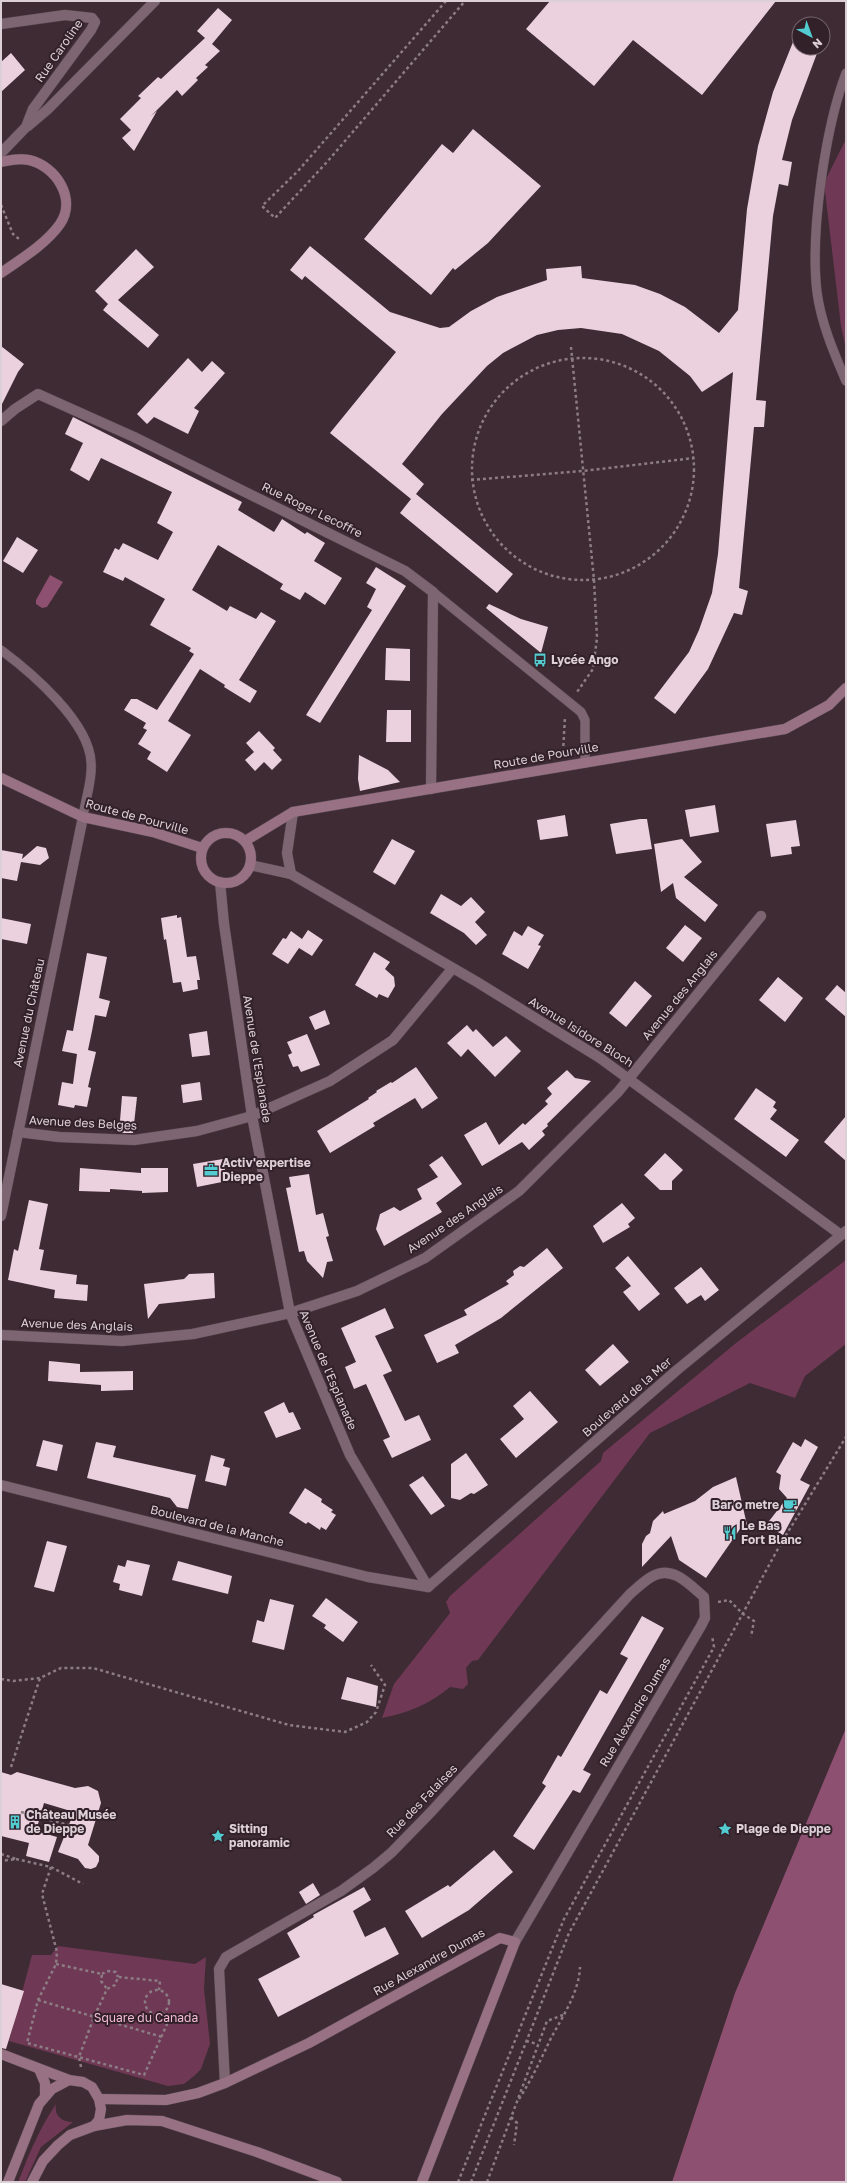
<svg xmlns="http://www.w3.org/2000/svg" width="847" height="2183" viewBox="0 0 847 2183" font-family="'Golos Text',sans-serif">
	<rect width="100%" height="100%" fill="#3e2b34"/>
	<g fill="#6f3855">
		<polygon points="846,139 846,349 841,326 824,183"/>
		<path d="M846 1260V1344L805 1376 795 1398 750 1383 650 1433 478 1660 472 1661 466 1668 468 1684 463 1689 450 1687C430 1704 408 1713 382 1718L394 1684 450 1613 446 1602 450 1596 601 1461 603 1453 736 1343Z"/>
		<polygon points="58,1946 195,1964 206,1957 204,1989 210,2044 201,2069 194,2076 184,2084 168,2086 9,2041 32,1955 51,1955"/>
		<path d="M56 2104C54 2116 62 2122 73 2122L41 2147 25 2182H18C29 2154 39 2129 56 2104Z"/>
	</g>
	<g fill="#8e5071">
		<polygon points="50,575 63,582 47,607 42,608 36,604 36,600"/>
		<polygon points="846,1728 846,2182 672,2182 735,1993"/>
	</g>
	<g fill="#ead1dd">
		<polygon points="550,1 776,1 702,95 633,40 594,86 526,29"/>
		<polygon points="218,8 232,20 212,44 220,51 205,65 208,67 196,78 198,80 182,96 177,90 151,116 157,111 134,151 122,138 131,130 120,119 141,98 138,96 158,77 161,79 205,38 197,31"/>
		<polygon points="799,27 799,48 819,48 792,120 782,160 792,162 788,186 779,184 773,216 756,400 766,401 764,427 754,427 739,588 748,591 742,615 734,613 708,669 675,714 654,698 689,652 699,630 712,593 718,554 733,372 702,392 690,376 659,351 622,334 581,328 558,330 537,335 503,353 487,366 442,414 402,464 424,484 416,494 513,574 497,593 400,513 411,499 330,433 396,352 305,276 302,280 290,270 310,246 390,312 440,328 449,327 471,311 497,297 547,280 546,269 581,266 582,278 635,285 660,294 685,307 719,333 738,310 747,209 758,146 773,92"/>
		<polygon points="11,53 25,70 1,92 1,62"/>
		<polygon points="473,129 541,186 488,243 455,270 453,268 431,295 364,239 442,144 453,153"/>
		<polygon points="136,249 154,267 118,300 159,335 148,348 103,310 108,304 95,291"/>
		<polygon points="1,346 24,364 18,372 1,406"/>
		<polygon points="188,358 202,372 212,361 225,373 194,408 199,411 188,434 154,417 147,424 137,414"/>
		<polygon points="73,417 242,502 238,510 274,532 282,519 305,534 307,532 325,543 314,561 342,578 325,605 305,592 300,600 280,589 283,584 218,545 192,590 227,611 230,606 256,619 261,612 276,621 239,680 257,691 250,703 224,687 225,685 200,669 168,721 191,735 167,772 147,759 151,752 138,744 147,730 143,728 146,723 124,710 131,699 137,699 157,710 194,654 189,651 191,648 150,625 165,599 125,577 123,581 103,572 115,548 119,550 123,543 158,560 173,532 157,523 172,492 101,458 89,481 70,470 83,443 65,434"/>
		<polygon points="17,537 38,550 23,573 3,561"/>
		<polygon points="376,567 406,586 320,723 306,715 372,610 367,607 376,589 366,583"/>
		<polygon points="489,604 521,619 548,627 541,653 486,608"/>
		<polygon points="386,648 410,649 410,681 385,680"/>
		<polygon points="387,710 411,710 411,742 386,742"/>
		<polygon points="259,731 275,748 273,750 282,760 272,770 264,762 255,771 245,760 254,752 246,743"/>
		<polygon points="359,755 388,770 400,782 360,791 358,779"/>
		<polygon points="715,805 719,832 690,837 685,810"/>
		<polygon points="565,815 568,836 540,840 537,820"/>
		<polygon points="640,819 647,819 652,849 616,854 610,824"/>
		<polygon points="796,820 800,846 791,847 792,854 771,857 766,824"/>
		<polygon points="392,839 415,851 395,885 373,872"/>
		<polygon points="682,839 702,862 684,877 718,905 705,922 676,898 673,883 661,892 654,844"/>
		<polygon points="37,846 46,848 49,858 40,865 21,862 17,881 1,878 1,850 23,854 22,859"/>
		<polygon points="441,894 461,906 471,897 485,912 475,922 487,935 476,945 464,933 430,913"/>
		<polygon points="177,915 177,918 181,917 187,957 196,956 200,980 197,980 198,989 183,992 181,982 173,983 166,939 164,940 161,918"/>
		<polygon points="1,918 31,924 27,944 1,939"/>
		<polygon points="685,925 702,938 683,962 666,948"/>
		<polygon points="528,926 544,935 538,945 541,946 528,969 502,954 514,931 522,936"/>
		<polygon points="308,930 323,940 312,956 299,948 288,964 272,954 283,938 286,939 291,931 302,939"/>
		<polygon points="374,952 390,962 385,969 394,977 395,986 388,998 379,994 377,998 355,985"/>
		<polygon points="87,953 107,957 99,998 110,1001 106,1017 95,1015 92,1031 88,1050 96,1052 88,1087 91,1088 87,1107 75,1105 74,1108 58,1105 62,1082 73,1084 77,1054 62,1051 67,1030 73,1031"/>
		<polygon points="778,977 803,998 785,1022 759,1000"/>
		<polygon points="635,981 652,996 626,1027 609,1013"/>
		<polygon points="837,985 846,993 846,1017 825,999"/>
		<polygon points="325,1010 330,1024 315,1030 309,1017"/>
		<polygon points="467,1025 473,1032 476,1029 493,1047 506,1036 521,1051 495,1077 468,1049 461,1057 447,1043"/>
		<polygon points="207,1031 210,1055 192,1057 189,1034"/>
		<polygon points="307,1034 320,1065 301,1072 298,1066 293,1067 288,1055 292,1053 287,1042"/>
		<polygon points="416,1067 438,1098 422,1109 415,1098 373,1123 375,1126 330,1153 317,1131 369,1099 368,1098 377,1092 376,1091 391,1082 392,1083"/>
		<polygon points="567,1070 575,1078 591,1081 547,1124 548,1126 542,1131 545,1135 529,1150 522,1142 482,1166 464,1135 486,1122 499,1145 523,1123 525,1125 548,1104 545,1101 552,1094 547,1088"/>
		<polygon points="200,1082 202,1100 183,1103 181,1085"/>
		<polygon points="756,1088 776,1102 773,1107 777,1110 770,1119 799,1140 786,1157 734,1119"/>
		<polygon points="122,1096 137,1097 133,1133 119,1133"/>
		<polygon points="846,1116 846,1161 824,1142"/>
		<polygon points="665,1153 683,1170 672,1181 672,1190 660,1190 644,1175"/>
		<polygon points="442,1156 462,1184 436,1203 442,1212 384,1246 376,1229 380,1214 394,1207 400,1211 422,1199 417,1189 438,1177 429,1165"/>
		<polygon points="223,1159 227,1181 197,1187 193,1164"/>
		<polygon points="80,1168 141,1173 141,1168 168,1168 168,1192 142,1193 142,1191 110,1189 110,1192 79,1191"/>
		<polygon points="309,1174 316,1215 323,1213 329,1236 326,1237 333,1261 327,1262 323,1278 307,1261 304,1251 299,1252 286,1188 291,1187 289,1177"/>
		<polygon points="29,1200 48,1204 39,1249 44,1250 40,1270 77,1275 76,1284 88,1285 87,1301 54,1298 55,1290 8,1280 14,1249 18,1251"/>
		<polygon points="622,1203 635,1218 628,1224 630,1227 603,1243 593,1226"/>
		<polygon points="547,1248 563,1268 501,1318 455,1345 459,1353 437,1363 424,1335 467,1315 464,1310 509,1284 506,1281 514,1275 513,1271 520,1266 524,1267"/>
		<polygon points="628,1256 660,1294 639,1311 623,1292 631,1286 615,1268"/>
		<polygon points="701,1267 719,1290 705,1301 701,1295 687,1304 674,1288"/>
		<polygon points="214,1273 215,1298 159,1304 148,1319 144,1284 184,1279 189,1274"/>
		<polygon points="385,1308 394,1328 375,1336 392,1371 383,1375 405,1421 419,1415 431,1440 392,1458 383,1440 390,1437 366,1384 354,1389 345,1367 356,1362 341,1328"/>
		<polygon points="613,1344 629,1362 600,1386 585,1370"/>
		<polygon points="49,1361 80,1364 80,1372 133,1371 133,1390 101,1391 101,1385 48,1381"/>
		<polygon points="530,1391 558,1422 516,1458 500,1439 524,1419 513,1406"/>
		<polygon points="284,1402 289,1413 293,1412 301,1429 276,1438 264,1412"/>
		<polygon points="805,1439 818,1447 800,1480 810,1485 783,1535 766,1525 787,1498 779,1489 781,1475 776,1472 793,1442 801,1447"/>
		<polygon points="43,1440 63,1445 57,1471 36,1466"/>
		<polygon points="96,1442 116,1446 113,1457 196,1475 188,1509 177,1507 170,1498 87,1478"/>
		<polygon points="466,1453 488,1485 474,1494 471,1493 460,1500 451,1498 451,1464"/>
		<polygon points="211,1455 225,1459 223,1466 230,1468 226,1486 205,1481"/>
		<polygon points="423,1476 445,1506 431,1515 409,1485"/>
		<polygon points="736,1477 747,1525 740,1529 706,1578 679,1560 671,1536 642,1567 642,1544 646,1536 650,1533 653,1521 663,1511 664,1514 695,1501 713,1487"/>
		<polygon points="305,1488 322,1499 321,1502 333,1510 331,1512 336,1515 326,1530 321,1527 320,1530 308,1522 306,1524 289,1513"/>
		<polygon points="47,1541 67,1546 54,1592 34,1587"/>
		<polygon points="127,1560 150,1565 142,1596 119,1590 120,1584 113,1582 118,1565 125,1567"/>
		<polygon points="178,1561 232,1576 228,1594 172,1580"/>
		<polygon points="326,1598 358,1622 343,1642 324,1628 326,1625 312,1616"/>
		<polygon points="270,1599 294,1605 284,1650 252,1642 257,1620 264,1622"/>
		<polygon points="642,1616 664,1628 583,1770 591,1774 580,1793 573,1790 534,1850 513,1836 546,1786 542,1783 558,1755 561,1757 600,1690 607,1694 628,1658 620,1654"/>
		<polygon points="347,1677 378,1686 376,1707 341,1699"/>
		<polygon points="1,1772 11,1775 17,1772 75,1788 88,1786 98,1791 101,1803 88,1845 99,1856 99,1861 96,1867 91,1869 85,1868 78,1859 58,1852 74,1812 44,1803 36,1831 57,1837 49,1862 26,1856 29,1843 1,1836"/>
		<polygon points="494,1850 513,1872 469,1910 422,1938 405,1911 448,1885 450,1887"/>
		<polygon points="313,1883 320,1895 306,1904 299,1892"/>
		<polygon points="364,1887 371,1900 353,1911 365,1937 385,1927 399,1954 278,2017 258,1979 300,1957 287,1933 314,1917 313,1915"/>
		<polygon points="1,1984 24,1991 6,2049 1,2048"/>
	</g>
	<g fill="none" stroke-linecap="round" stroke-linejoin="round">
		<g stroke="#584850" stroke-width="10">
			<g id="lane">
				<path d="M846 73C825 129 810 233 817 292 821 323 834 353 846 381"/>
				<polyline points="433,592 581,712 585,720 585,763"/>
				<path d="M1 650C32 673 89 722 91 762 93 780 85 799 83 817"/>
			</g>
		</g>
		<g stroke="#584850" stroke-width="11">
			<g id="street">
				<polyline points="1,24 65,15 92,18 95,22 91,30 33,109 26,127 1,153"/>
				<polyline points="28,126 48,109 155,1"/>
				<polyline points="1,421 15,409 38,394 134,437 405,571 433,592 431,789"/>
				<polyline points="250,865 291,874 477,982 600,1058 841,1235"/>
				<polyline points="291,874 287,853 293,812"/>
				<polyline points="220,882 224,924 252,1116 290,1313 350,1455 428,1587"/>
				<polyline points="18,1132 59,1137 134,1140 197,1131 252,1116 330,1081 393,1040 452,969"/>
				<polyline points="1,1216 83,817"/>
				<polyline points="1,1335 122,1341 193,1334 290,1313 357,1291 425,1258 519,1191 618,1092 761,916"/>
				<polyline points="1,1485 368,1577 428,1587"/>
				<polyline points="428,1587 677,1370 846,1231"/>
				<path d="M225 2083 219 1969 226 1957 341 1891 373 1868 391 1853 431 1812 630 1594C637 1588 645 1580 653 1576 673 1565 690 1585 704 1597L705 1618 701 1626 515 1942"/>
			</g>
		</g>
		<g stroke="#584850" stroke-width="11">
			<g id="secondary">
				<path d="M1 162C9 160 20 158 29 160 56 166 77 199 60 224 46 244 21 259 1 273"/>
				<polyline points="1,778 83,817 153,832 202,848"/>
				<circle cx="226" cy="858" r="25"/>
				<polyline points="245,841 293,812 785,729 829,705 846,688"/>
				<polyline points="1,2054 69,2080 83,2082 92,2087 99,2099 101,2109 99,2120 94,2126 70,2135 58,2145 43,2161 32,2182"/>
				<polyline points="39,2069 45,2083 45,2095"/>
				<polyline points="99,2099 166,2100 198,2093 225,2083 309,2043 500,1938 515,1942 422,2182"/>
				<polyline points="94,2126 127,2120 162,2121 257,2152 337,2182"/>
				<polyline points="8,2182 39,2104 52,2089 69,2080"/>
			</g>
		</g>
		<g stroke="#8c7c83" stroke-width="2.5" stroke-dasharray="3 3" stroke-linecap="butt">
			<polyline points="446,1 298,171 262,206 275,218 327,162 465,1"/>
			<polyline points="1,205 13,234 19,239"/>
			<polyline points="571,347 594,580 597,638 593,669 577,692"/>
			<circle cx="583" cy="469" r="111"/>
			<polyline points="471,480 583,471 694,458"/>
			<polyline points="563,752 565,717"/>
			<polyline points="718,1602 729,1600 743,1614 754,1621 751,1637"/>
			<polyline points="1,1679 13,1681 40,1678 61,1668 93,1668 289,1725 345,1732 367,1722 376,1712 385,1685 371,1665"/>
			<polyline points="11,1767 40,1678"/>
			<polyline points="21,1812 83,1829"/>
			<polyline points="1,1854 16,1859 1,1861"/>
			<polyline points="16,1859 51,1867 42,1894 57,1952 56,1964 38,2000 27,2043 144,2075 168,2022 163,2013"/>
			<polyline points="51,1867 83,1884"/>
			<polyline points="56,1964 102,1974 101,1981 107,1989"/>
			<polyline points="102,1974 107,1971 116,1972 118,1977"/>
			<circle cx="157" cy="2002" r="12"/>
			<polyline points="38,2000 162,2037"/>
			<polyline points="526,2041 537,2044"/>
			<polyline points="81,2067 79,2057 94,2017 107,1989 115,1985 118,1977 160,1981 159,1990"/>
			<path d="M519 2099C532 2079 541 2059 551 2038 563 2016 579 1992 580 1967"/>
			<polyline points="511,2117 517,2123 514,2145"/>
			<polyline points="458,2182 564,1919 714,1647 712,1636"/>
			<polyline points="471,2182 569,1933 780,1545 846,1437"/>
			<polyline points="487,2182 547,2021 563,2015"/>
		</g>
		<use href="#lane" stroke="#7d6671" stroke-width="9"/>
		<use href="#street" stroke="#7d6671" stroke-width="10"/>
		<use href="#secondary" stroke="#987184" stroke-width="10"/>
	</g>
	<defs>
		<g id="bus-bare" transform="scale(1.08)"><path d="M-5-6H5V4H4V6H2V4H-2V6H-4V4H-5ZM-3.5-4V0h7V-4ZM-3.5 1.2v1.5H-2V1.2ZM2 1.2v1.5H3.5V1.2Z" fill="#52ccd0" stroke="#33212a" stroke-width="2.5" paint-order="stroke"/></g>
		<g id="office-bare" transform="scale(1.08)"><path d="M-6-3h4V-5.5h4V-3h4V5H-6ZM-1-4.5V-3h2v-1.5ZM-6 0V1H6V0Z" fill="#52ccd0" stroke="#33212a" stroke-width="2.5" paint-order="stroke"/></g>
		<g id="cafe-bare" transform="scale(1.08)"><path d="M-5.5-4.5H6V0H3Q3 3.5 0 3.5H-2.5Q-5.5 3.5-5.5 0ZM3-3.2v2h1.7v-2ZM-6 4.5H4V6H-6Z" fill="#52ccd0" stroke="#33212a" stroke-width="2.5" paint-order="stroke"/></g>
		<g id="restaurant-bare" transform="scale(1.08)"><path d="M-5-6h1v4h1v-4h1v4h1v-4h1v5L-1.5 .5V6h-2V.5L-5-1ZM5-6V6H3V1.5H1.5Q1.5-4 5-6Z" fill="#52ccd0" stroke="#33212a" stroke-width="2.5" paint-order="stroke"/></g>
		<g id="building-bare" transform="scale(1.08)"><path d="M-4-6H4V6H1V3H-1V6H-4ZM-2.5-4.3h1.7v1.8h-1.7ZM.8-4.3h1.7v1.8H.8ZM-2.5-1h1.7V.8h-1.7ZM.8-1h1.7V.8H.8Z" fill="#52ccd0" stroke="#33212a" stroke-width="2.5" paint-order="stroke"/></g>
		<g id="sight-bare" transform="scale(1.08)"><path d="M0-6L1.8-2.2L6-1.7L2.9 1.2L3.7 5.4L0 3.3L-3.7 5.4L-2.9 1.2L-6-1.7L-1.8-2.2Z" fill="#52ccd0" stroke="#33212a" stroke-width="2.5" paint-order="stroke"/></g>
	</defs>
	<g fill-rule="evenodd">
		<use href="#bus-bare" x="540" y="660"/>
		<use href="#office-bare" x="211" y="1170"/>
		<use href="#cafe-bare" x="790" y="1505"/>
		<use href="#restaurant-bare" x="730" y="1533"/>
		<use href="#building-bare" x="15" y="1822"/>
		<use href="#sight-bare" x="725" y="1829"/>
		<use href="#sight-bare" x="218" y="1836"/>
	</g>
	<g text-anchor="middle" stroke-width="4" stroke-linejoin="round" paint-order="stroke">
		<g font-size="12" fill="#dccfd5" stroke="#33212a">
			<text transform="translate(59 51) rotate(-55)" y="4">Rue Caroline</text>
			<text transform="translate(312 510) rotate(26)" y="4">Rue Roger Lecoffre</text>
			<text transform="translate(546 756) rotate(-10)" y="4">Route de Pourville</text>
			<text transform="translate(137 817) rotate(15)" y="4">Route de Pourville</text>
			<text transform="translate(680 995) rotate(-51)" y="4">Avenue des Anglais</text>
			<text transform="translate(29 1013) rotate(-78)" y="4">Avenue du Château</text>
			<text transform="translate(581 1032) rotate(32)" y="4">Avenue Isidore Bloch</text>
			<text transform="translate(257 1059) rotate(81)" y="4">Avenue de l'Esplanade</text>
			<text transform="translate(83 1123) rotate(3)" y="4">Avenue des Belges</text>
			<text transform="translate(455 1219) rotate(-34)" y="4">Avenue des Anglais</text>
			<text transform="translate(77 1325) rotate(2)" y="4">Avenue des Anglais</text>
			<text transform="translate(328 1370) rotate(67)" y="4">Avenue de l'Esplanade</text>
			<text transform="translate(627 1397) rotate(-41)" y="4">Boulevard de la Mer</text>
			<text transform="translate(217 1526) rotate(14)" y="4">Boulevard de la Manche</text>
			<text transform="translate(635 1712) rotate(-59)" y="4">Rue Alexandre Dumas</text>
			<text transform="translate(422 1801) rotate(-46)" y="4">Rue des Falaises</text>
			<text transform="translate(429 1962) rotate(-29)" y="4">Rue Alexandre Dumas</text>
		</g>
		<g font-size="12" font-weight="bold" fill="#dccfd5" stroke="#33212a" text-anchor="start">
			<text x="551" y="664">Lycée Ango</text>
			<text x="222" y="1167">Activ'expertise<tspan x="222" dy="14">Dieppe</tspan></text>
			<text x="779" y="1509" text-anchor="end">Bar o metre</text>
			<text x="741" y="1530">Le Bas<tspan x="741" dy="14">Fort Blanc</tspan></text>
			<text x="26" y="1819">Château Musée<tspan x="26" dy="14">de Dieppe</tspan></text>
			<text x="229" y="1833">Sitting<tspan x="229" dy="14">panoramic</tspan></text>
			<text x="736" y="1833">Plage de Dieppe</text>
		</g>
		<g font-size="12" fill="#f4bbd7" stroke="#33212a">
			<text x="146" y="2022">Square du Canada</text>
		</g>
	</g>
	<rect width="847" height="2183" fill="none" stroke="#dccfd5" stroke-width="4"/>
	<g transform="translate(811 36) rotate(139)"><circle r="19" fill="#33212a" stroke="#77676e"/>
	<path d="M0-3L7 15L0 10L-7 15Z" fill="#52ccd0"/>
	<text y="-6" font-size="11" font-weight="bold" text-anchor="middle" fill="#dccfd5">N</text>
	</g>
</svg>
